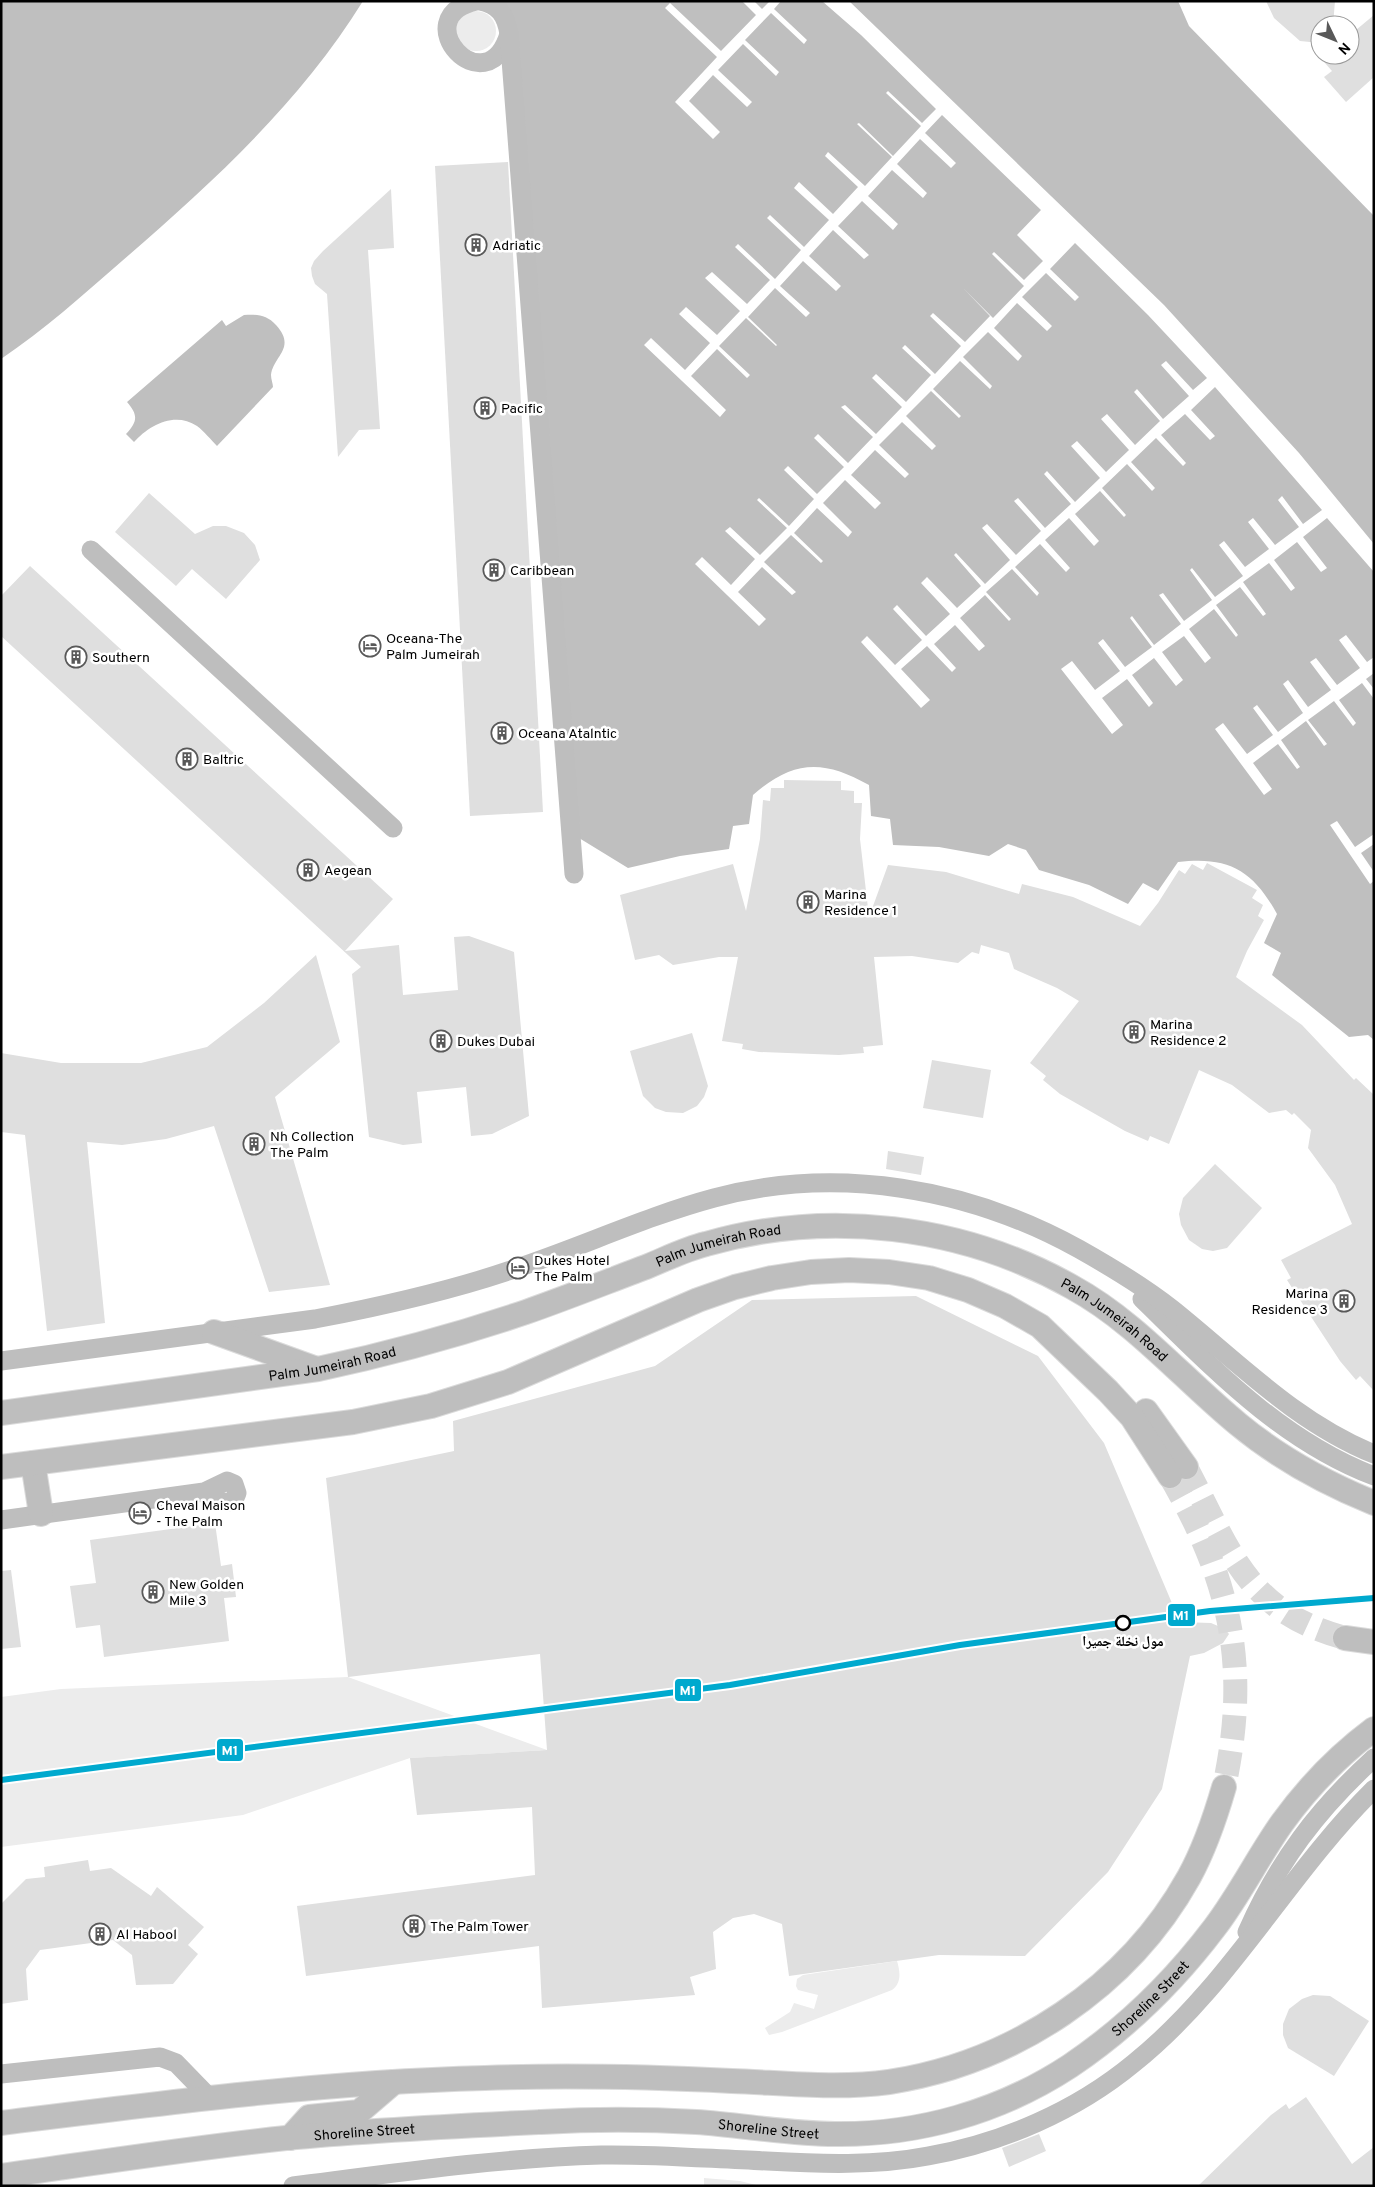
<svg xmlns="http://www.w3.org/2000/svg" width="1375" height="2187" viewBox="0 0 1375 2187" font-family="Overpass,'Noto Naskh Arabic',sans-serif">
	<rect width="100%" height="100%" fill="#fff"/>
	<g fill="#ececec">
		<circle cx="476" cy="31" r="20"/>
		<polygon points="348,1677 547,1750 410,1758 243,1815 1,1847 1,1697 61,1689"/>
		<path d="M897 1961C900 1971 902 1983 892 1990L782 2032 769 2035 765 2028 790 2012 794 2003 814 2009 818 1995 798 1990 796 1986 797 1979 803 1975Z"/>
		<polygon points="704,2178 740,2181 760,2186 704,2186"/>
	</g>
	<g fill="#bfbfbf">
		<path d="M1 1H363C300 103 211 184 122 261 83 295 44 330 1 359Z"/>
		<path d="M490 1H1178L1189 26 1374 216V1040L1368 1035 1349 1037 1272 975 1281 953 1264 943 1277 914C1253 870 1228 856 1178 862L1158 891 1143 883 1128 904 1089 885 1039 870 1026 850 1008 844 989 856 939 847 893 845 890 819 871 816 869 785C823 759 793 760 753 795L749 824 733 826 729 849 680 856 628 868 566 830 511 27Z"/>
		<path d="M244 315C257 314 267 315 276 325 297 348 273 356 271 375 271 379 273 384 273 387L217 446C211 440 204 431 197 426 175 411 149 425 134 442L126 434C138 421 138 415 127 402L222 320 226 326Z"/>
	</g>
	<g fill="#fff">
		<polygon points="742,1 754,1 762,9 770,1 781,1 774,9 807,40 804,44 771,13 745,40 779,72 776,76 743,44 718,70 752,102 747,107 713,75 689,101 720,132 713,139 675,102 717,57 665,8 670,3 721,51 756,15"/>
		<polygon points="822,1 849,1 1164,305 1299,453 1374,544 1374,572 1327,518 1303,537 1327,568 1321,572 1297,542 1274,560 1295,588 1291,591 1269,563 1243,582 1266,614 1263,616 1240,587 1216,605 1238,635 1236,637 1214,609 1189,629 1211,658 1205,663 1184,636 1162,652 1183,680 1176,686 1154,658 1132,675 1153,703 1149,707 1127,679 1102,698 1123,725 1112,734 1061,669 1072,661 1095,690 1120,671 1098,643 1103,639 1125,667 1152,647 1130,618 1132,616 1154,645 1181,624 1159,595 1163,593 1184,621 1212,600 1190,570 1192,568 1215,597 1243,576 1219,545 1224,541 1245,567 1269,549 1248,522 1253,518 1275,545 1299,527 1278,500 1282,496 1303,524 1322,510 1215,387 1191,410 1215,436 1210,440 1185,414 1161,435 1186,463 1183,466 1156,438 1131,462 1155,488 1152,491 1127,464 1102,488 1126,515 1124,517 1100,491 1075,514 1099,541 1094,546 1069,518 1045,540 1070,568 1066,572 1040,544 1015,567 1039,593 1037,596 1012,569 986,592 1011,619 1009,621 985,595 960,618 985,646 979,651 955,625 934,644 956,668 952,672 927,646 901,669 930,700 921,708 861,642 867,636 895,665 922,640 893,609 897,605 926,636 950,614 921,583 927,577 957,608 981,586 954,555 956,553 985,584 1010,560 982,528 987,524 1016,555 1041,531 1014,501 1018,498 1045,528 1071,504 1044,474 1047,471 1075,502 1100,478 1071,446 1077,441 1106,472 1129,450 1101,419 1107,414 1135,445 1160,421 1134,392 1137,389 1163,419 1189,396 1161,365 1166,361 1193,390 1207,378 1148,315 1075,243 1050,269 1079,297 1075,301 1046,273 1022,297 1052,326 1047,331 1017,303 994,328 1022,356 1018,361 988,332 963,357 992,386 990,389 960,361 933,389 961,416 959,418 931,391 906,416 936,446 932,450 902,422 879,445 909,474 905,478 875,450 851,475 881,503 875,509 845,480 823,503 852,532 848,537 817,508 794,533 823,561 821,563 791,535 764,562 796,592 792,595 762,567 738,592 766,619 759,626 695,564 702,557 731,585 755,559 725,531 730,527 760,555 787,528 757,500 759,498 789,526 814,499 784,470 788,466 817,494 844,467 814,438 818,434 848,463 873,437 841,407 845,405 876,434 902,407 872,378 876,374 906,402 931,375 902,348 905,345 935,374 961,346 930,316 933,313 965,342 990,316 963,288 993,318 1024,286 992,254 994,252 1024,280 1043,261 1017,235 1041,210 942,115 925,133 956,163 951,168 920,139 897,164 927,193 923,198 892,170 868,196 898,224 893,230 862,201 838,226 869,255 864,259 833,230 809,256 841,286 836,291 803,261 780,286 810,313 806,317 775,288 748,317 777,345 776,346 746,318 719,346 750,375 747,378 717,349 691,376 726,410 720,417 644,345 651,338 685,370 710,343 679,314 686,307 717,335 740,311 705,278 712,272 747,304 770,280 735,247 738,244 775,279 801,250 767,218 770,215 804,247 829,220 794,188 799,182 833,214 858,187 825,156 828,152 865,186 892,157 857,124 859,123 893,156 921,126 886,93 888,91 922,123 936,109 861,35"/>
		<polygon points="1346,635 1367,662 1374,657 1374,673 1366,679 1374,689 1374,699 1362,683 1339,700 1356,723 1353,726 1334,701 1308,720 1327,744 1324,746 1306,721 1281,740 1300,767 1297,769 1278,744 1253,763 1272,789 1264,795 1215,729 1223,723 1247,754 1273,735 1253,708 1257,705 1278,732 1303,713 1283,684 1288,680 1308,707 1331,690 1310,662 1316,658 1337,685 1360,668 1339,640"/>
		<polygon points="1337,821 1355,847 1374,834 1374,844 1361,853 1374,872 1374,881 1370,884 1330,825"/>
	</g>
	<g fill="#dfdfdf">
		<polygon points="1266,1 1335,1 1333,25 1320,25 1320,43 1300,41 1274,18"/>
		<polygon points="1374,15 1374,77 1346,102 1324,77 1332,71 1318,55 1350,55 1350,35"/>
		<polygon points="508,162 543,812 470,816 435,166"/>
		<polygon points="391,189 394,248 368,250 380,429 359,430 338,457 327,294 315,284 312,276 311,268 314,261 323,251"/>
		<polygon points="149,493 195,534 213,526 226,526 244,533 255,545 260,560 226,599 192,569 176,586 115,532"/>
		<polygon points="30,566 393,899 345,951 399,945 403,995 458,990 454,937 469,936 514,952 529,1116 492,1134 471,1136 466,1087 417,1092 422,1143 403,1145 369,1137 352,974 361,967 1,636 1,596"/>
		<polygon points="784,780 841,781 841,790 854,791 854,803 862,803 860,839 869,917 888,865 946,872 1019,894 1022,884 1073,897 1140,926 1158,903 1179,870 1185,874 1192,864 1203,870 1207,863 1257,890 1252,898 1263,905 1258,916 1264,920 1247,951 1236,977 1302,1025 1354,1080 1356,1078 1374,1095 1374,1391 1360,1376 1356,1380 1340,1361 1287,1280 1291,1278 1281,1260 1352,1224 1335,1185 1308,1148 1311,1130 1294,1113 1292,1115 1286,1110 1269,1113 1232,1085 1199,1070 1169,1144 1150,1136 1148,1141 1125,1131 1060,1094 1043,1080 1046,1076 1030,1063 1079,1001 1057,988 1014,969 1009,953 981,945 979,954 972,952 958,963 912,956 874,957 883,1045 863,1047 864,1053 839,1055 759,1052 742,1049 743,1044 722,1041 738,957 719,957 673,965 659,955 635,960 620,895 733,864 746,911 760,839 763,800 770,801 771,788 784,788"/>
		<polygon points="316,955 340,1042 275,1097 330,1285 269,1292 214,1126 166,1139 122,1145 87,1142 105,1323 47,1331 25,1135 1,1132 1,1053 61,1063 141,1063 207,1047 264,1003"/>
		<polygon points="692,1033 708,1086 704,1097 697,1106 683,1113 666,1112 655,1108 643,1096 630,1051"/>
		<polygon points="932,1060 991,1070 983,1118 923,1108"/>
		<polygon points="888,1151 924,1157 921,1175 886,1169"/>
		<polygon points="1215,1164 1262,1208 1227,1248 1213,1251 1202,1249 1189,1240 1181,1225 1179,1214 1183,1198"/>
		<polygon points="916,1296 1038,1356 1104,1443 1180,1622 1211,1623 1225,1629 1229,1634 1223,1643 1204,1653 1190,1656 1162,1789 1108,1872 1025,1956 939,1955 789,1976 782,1924 754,1914 733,1918 713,1932 716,1969 690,1977 695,1995 542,2008 539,1946 306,1976 297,1906 535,1875 532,1807 417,1815 410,1758 547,1750 540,1654 348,1677 326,1478 454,1451 453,1421 655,1366 752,1300"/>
		<polygon points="215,1523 221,1566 232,1564 236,1597 224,1598 229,1641 104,1657 100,1625 76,1628 70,1586 96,1583 90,1540"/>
		<polygon points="11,1570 21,1647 1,1649 1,1571"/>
		<polygon points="88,1860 90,1871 111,1868 151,1896 157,1887 204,1927 188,1945 198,1954 173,1984 136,1985 132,1955 113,1940 40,1950 26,1969 28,2000 1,2004 1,1904 26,1879 45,1877 44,1867"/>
		<polygon points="1313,1995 1330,1996 1369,2021 1334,2076 1288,2048 1283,2035 1283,2024 1289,2009 1302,1999"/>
		<polygon points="1306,2097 1352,2164 1374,2147 1374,2186 1198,2186 1271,2115 1286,2104 1289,2109"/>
		<polygon points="1039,2134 1046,2151 1009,2167 1002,2148"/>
	</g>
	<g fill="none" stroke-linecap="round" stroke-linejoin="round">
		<g stroke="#d9d9d9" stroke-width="24" stroke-dasharray="24 12" stroke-linecap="butt">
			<path d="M1186 1467C1230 1550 1245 1611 1345 1638"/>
			<path d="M1170 1476C1231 1581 1250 1667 1224 1787"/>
		</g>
		<g stroke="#dbdbdb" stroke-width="26">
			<g id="major">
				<polyline points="214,1332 314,1368"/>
				<polyline points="1146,1411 1186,1467"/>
				<path id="s1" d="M1 1413 318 1369C388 1354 458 1335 526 1312 566 1298 606 1282 646 1267 666 1259 685 1249 706 1244 828 1209 962 1225 1072 1287 1136 1322 1183 1379 1238 1424 1279 1458 1325 1483 1374 1503"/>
				<polyline points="33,1463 41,1514"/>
				<polyline points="1,1467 353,1422 431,1406 508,1382 698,1300 735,1287 772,1278 811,1272 849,1270 889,1272 929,1278 968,1290 1005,1306 1040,1326 1108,1391 1132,1417 1170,1476"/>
				<polyline points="1345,1638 1374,1642"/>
				<path d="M1 2123C162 2103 323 2082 485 2078 567 2075 650 2077 732 2081 784 2083 837 2089 889 2082 1013 2063 1128 1987 1189 1877 1205 1848 1215 1818 1224 1787"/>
				<polyline points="290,2138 309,2117 359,2112 394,2082"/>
				<path id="s2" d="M1 2176C96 2163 190 2148 286 2138 370 2130 456 2126 541 2122 593 2119 644 2119 696 2122 742 2125 789 2134 835 2134 918 2135 1000 2112 1070 2066 1125 2029 1175 1980 1215 1927 1240 1894 1258 1857 1282 1823 1308 1787 1339 1755 1374 1729"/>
			</g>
		</g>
		<g stroke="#bebebe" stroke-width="19">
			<path d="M476 1C404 18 486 108 509 34"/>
			<path d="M480 1C499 5 506 15 509 34L574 874"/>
			<polyline points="91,550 393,828"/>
			<path d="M1142 1299C1213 1368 1280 1440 1374 1476"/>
			<path d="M1 1361 315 1319C383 1306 451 1291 517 1268 583 1246 647 1216 714 1198 837 1165 969 1188 1079 1249 1111 1267 1143 1286 1172 1309 1237 1361 1295 1422 1374 1454"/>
			<path d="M1 1520 204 1492 227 1481 234 1484 237 1493 234 1500C223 1506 212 1499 204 1492"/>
			<path d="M1247 1932C1278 1862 1317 1810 1374 1758"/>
			<polyline points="1,2074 160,2057 176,2063 209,2097"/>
			<path d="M293 2186C395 2173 498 2158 601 2155 656 2154 712 2159 767 2161 820 2164 876 2166 928 2156 1002 2143 1076 2111 1134 2063 1230 1986 1287 1875 1374 1789"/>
		</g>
		<use href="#major" stroke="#bebebe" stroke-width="24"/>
		<g stroke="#fff" stroke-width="10">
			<polyline id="metro-1" points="1,1780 730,1685 960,1645 1210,1611 1374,1598"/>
		</g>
		<use href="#metro-1" stroke="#00a9ce" stroke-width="6"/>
	</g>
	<defs>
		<g id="building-ring" transform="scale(1.125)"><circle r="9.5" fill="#fff" stroke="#595959" stroke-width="1.5"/><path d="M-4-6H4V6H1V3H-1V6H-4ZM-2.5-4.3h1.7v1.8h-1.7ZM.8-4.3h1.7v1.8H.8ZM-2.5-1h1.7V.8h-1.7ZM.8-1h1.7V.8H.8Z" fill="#595959"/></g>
		<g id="hotel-ring" transform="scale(1.125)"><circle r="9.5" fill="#fff" stroke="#595959" stroke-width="1.5"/><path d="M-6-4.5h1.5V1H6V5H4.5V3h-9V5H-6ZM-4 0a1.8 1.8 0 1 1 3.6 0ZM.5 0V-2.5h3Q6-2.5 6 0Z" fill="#595959"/></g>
	</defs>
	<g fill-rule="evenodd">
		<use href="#building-ring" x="476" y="245"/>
		<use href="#building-ring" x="485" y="408"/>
		<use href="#building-ring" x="494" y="570"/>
		<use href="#hotel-ring" x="370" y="646"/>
		<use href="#building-ring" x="76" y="657"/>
		<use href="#building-ring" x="502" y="733"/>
		<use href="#building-ring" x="187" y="759"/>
		<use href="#building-ring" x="308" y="870"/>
		<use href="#building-ring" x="808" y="902"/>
		<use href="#building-ring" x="1134" y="1032"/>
		<use href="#building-ring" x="441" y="1041"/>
		<use href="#building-ring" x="254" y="1144"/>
		<use href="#hotel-ring" x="518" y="1268"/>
		<use href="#building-ring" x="1344" y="1301"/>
		<use href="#hotel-ring" x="140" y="1513"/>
		<use href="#building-ring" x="153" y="1592"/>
		<use href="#building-ring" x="414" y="1926"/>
		<use href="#building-ring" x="100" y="1934"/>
	</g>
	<circle fill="#fff" stroke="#000" stroke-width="2.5" cx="1123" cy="1623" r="7"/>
	<g text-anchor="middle" stroke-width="5" stroke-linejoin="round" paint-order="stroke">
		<g font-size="14" fill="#000" stroke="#fff" text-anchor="start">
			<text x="492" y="250">Adriatic</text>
			<text x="501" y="413">Pacific</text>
			<text x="510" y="575">Caribbean</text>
			<text x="386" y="643">Oceana-The<tspan x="386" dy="16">Palm Jumeirah</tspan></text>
			<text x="92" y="662">Southern</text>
			<text x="518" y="738">Oceana Atalntic</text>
			<text x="203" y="764">Baltric</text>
			<text x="324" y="875">Aegean</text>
			<text x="824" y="899">Marina<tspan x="824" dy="16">Residence 1</tspan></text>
			<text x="1150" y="1029">Marina<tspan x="1150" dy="16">Residence 2</tspan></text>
			<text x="457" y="1046">Dukes Dubai</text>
			<text x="270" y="1141">Nh Collection<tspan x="270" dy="16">The Palm</tspan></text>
			<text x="534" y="1265">Dukes Hotel<tspan x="534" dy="16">The Palm</tspan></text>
			<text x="1328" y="1298" text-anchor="end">Marina<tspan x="1328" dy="16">Residence 3</tspan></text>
			<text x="156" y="1510">Cheval Maison<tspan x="156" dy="16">- The Palm</tspan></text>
			<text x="169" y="1589">New Golden<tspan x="169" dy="16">Mile 3</tspan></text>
			<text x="430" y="1931">The Palm Tower</text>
			<text x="116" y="1939">Al Habool</text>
		</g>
		<g font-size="14" fill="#000" stroke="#fff">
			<text dy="5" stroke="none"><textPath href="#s1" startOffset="740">Palm Jumeirah Road</textPath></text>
			<text dy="5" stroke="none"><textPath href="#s1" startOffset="1160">Palm Jumeirah Road</textPath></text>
			<text dy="5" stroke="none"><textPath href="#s1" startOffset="335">Palm Jumeirah Road</textPath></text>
			<text dy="5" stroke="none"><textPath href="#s2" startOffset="1191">Shoreline Street</textPath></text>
			<text dy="5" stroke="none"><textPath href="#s2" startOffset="771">Shoreline Street</textPath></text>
			<text dy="5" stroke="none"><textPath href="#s2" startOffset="366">Shoreline Street</textPath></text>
		</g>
		<g font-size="14" font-weight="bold" fill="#000" stroke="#fff">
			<text x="1123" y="1646">مول نخلة جميرا</text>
		</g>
	</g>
	<g stroke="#fff" stroke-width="2">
		<rect x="1167" y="1603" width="29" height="24" rx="5" fill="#00a9ce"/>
		<rect x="674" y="1678" width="28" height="24" rx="5" fill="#00a9ce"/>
		<rect x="216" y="1738" width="28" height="24" rx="5" fill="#00a9ce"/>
	</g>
	<g font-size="14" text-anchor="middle" font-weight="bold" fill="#fff">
		<text x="1181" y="1620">M1</text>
		<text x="688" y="1695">M1</text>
		<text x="230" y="1755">M1</text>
	</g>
	<rect width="1375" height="2187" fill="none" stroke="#000000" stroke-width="5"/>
	<g transform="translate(1335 40) rotate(133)"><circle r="24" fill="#ffffff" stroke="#999999"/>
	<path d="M0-4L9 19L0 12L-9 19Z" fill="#595959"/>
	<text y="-8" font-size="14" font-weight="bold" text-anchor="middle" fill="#000000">N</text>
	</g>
</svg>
